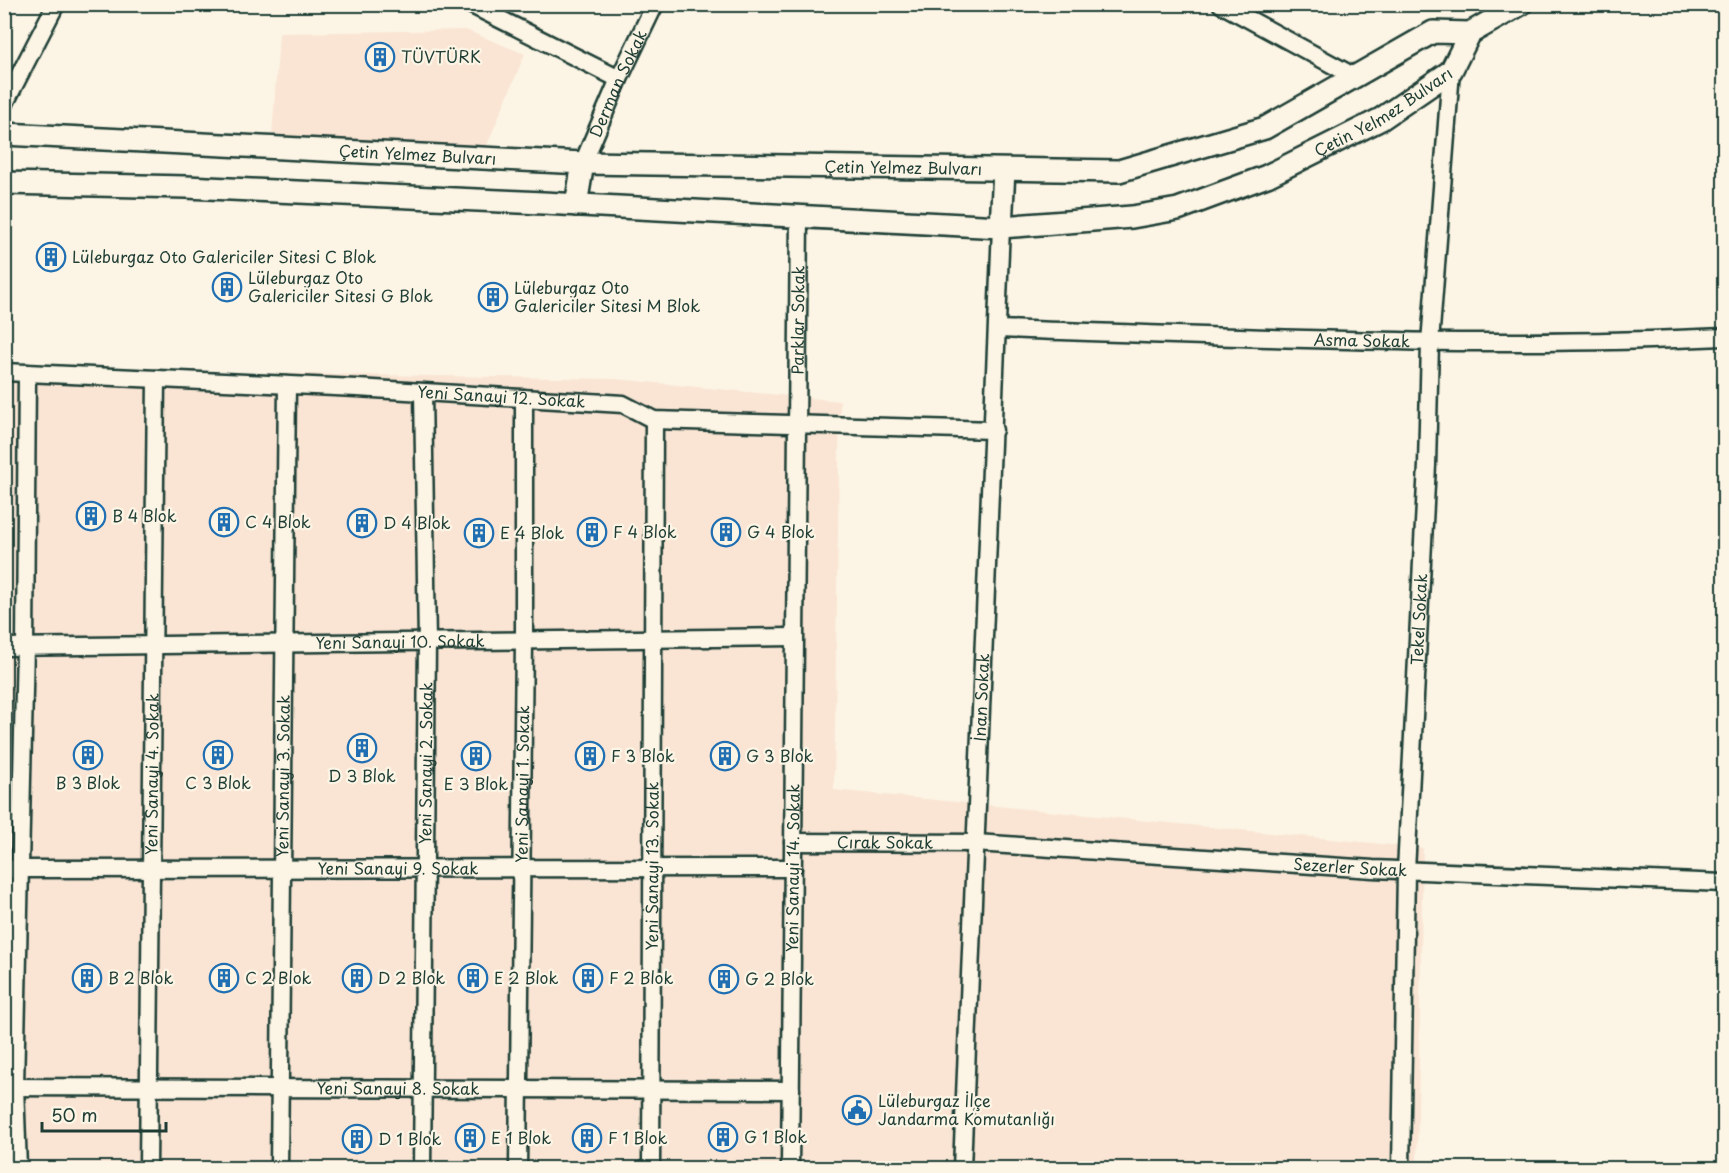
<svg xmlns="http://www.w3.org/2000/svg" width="1729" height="1173" viewBox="0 0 1729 1173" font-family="'Playpen Sans',sans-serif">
	<rect width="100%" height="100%" fill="#fcf5e5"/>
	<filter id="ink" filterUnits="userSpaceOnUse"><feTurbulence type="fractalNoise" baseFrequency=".0167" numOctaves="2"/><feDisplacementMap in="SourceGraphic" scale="12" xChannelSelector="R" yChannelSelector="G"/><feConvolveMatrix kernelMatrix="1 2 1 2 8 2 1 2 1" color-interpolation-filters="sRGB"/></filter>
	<g filter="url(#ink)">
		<g fill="#fae5d4">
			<polygon points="466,30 525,54 485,150 272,137 279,33"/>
			<polygon points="5,369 617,379 840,401 834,790 1423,848 1417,1168 5,1168"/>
		</g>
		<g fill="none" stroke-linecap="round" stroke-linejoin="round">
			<g stroke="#1f3d34" stroke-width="21">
				<g id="minor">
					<polyline points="470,4 619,79"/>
					<polyline points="1221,4 1355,77"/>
					<polyline points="4,105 56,4"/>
					<path id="s1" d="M583 163 619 79 655 4"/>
					<path id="s2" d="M999 329C1241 337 1482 349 1724 337"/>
					<path id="s3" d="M4 372 357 388 623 404 654 420 994 430"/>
					<path id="s4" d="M4 647 794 637"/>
					<path id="s5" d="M793 842 976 843 1373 869 1724 883"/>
					<path id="s6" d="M4 869 793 868"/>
					<path id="s7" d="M5 1087 791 1090"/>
					<polyline points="18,1168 15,1086 25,646 27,373"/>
					<path id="s8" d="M148 1168 156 379"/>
					<path id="s9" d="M279 1168 287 385"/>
					<path id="s10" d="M422 1168 427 642 423 392"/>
					<path id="s11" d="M518 1168 524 641V398"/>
					<path id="s12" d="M651 1168 654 420"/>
					<path id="s13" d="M790 1168 799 217"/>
					<path id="s14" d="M962 1168 1001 227"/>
					<path id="s15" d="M1401 1168 1406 871 1427 465 1430 343 1451 71"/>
				</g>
			</g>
			<g stroke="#1f3d34" stroke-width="26">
				<g id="tertiary">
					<path id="s16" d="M4 134 583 163 1119 171 1265 128 1433 32 1470 33 1521 4"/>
					<path id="s17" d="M4 183 186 187 543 203 1001 227 1132 217 1178 209 1267 176 1381 119 1451 71 1470 33"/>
					<polyline points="576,205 583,163"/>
					<polyline points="1001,227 1004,170"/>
				</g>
			</g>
			<use href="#minor" stroke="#fcf5e5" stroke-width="16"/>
			<use href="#tertiary" stroke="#fcf5e5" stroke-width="21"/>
		</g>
	</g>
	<defs>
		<g id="building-ring" transform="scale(1.5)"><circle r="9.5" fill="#fcf5e5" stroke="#1f6fb2" stroke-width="1.5"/><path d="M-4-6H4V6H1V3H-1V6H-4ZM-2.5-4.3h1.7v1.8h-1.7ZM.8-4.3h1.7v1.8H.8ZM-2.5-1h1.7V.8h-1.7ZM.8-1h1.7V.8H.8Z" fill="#1f6fb2"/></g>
		<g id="civic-ring" transform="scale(1.5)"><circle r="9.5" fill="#fcf5e5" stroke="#1f6fb2" stroke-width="1.5"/><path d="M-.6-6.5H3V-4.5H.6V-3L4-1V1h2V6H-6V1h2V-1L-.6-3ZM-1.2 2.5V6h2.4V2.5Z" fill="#1f6fb2"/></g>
	</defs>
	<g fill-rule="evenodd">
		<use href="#building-ring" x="380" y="57"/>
		<use href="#building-ring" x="51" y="257"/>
		<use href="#building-ring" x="227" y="287"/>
		<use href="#building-ring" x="493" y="297"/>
		<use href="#building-ring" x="91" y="516"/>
		<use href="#building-ring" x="224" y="522"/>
		<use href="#building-ring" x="362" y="523"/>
		<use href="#building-ring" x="592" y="532"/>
		<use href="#building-ring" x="726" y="532"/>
		<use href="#building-ring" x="479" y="533"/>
		<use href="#building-ring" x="362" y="748"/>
		<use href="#building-ring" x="88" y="755"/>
		<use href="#building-ring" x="218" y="755"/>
		<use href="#building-ring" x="476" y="756"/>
		<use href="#building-ring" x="590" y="756"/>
		<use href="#building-ring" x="725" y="756"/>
		<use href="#building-ring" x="87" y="978"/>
		<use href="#building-ring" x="224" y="978"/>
		<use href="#building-ring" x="357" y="978"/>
		<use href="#building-ring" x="473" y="978"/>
		<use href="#building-ring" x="588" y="978"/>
		<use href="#building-ring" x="724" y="979"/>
		<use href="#civic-ring" x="857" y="1110"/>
		<use href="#building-ring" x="723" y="1137"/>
		<use href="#building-ring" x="470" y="1138"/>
		<use href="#building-ring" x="587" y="1138"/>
		<use href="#building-ring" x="357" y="1139"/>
	</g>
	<g text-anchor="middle" stroke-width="4.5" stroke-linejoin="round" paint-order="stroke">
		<g font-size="16" fill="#1f3d34" stroke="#fcf5e5" text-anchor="start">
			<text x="401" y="63">TÜVTÜRK</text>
			<text x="72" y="263">Lüleburgaz Oto Galericiler Sitesi C Blok</text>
			<text x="248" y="284">Lüleburgaz Oto<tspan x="248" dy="18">Galericiler Sitesi G Blok</tspan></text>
			<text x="514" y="294">Lüleburgaz Oto<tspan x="514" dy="18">Galericiler Sitesi M Blok</tspan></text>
			<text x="112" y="522">B 4 Blok</text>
			<text x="245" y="528">C 4 Blok</text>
			<text x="383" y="529">D 4 Blok</text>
			<text x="613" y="538">F 4 Blok</text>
			<text x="747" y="538">G 4 Blok</text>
			<text x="500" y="539">E 4 Blok</text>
			<text x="611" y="762">F 3 Blok</text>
			<text x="746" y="762">G 3 Blok</text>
			<text x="362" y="782" text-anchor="middle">D 3 Blok</text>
			<text x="88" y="789" text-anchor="middle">B 3 Blok</text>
			<text x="218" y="789" text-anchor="middle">C 3 Blok</text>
			<text x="476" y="790" text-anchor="middle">E 3 Blok</text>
			<text x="108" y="984">B 2 Blok</text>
			<text x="245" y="984">C 2 Blok</text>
			<text x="378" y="984">D 2 Blok</text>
			<text x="494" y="984">E 2 Blok</text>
			<text x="609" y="984">F 2 Blok</text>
			<text x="745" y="985">G 2 Blok</text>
			<text x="878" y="1107">Lüleburgaz İlçe<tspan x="878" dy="18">Jandarma Komutanlığı</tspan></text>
			<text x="744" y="1143">G 1 Blok</text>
			<text x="491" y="1144">E 1 Blok</text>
			<text x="608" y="1144">F 1 Blok</text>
			<text x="378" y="1145">D 1 Blok</text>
		</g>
		<g font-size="16" fill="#1f3d34" stroke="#fcf5e5">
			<text dy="6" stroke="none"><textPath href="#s1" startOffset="87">Derman Sokak</textPath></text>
			<text dy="6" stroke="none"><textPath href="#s17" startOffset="1404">Çetin Yelmez Bulvarı</textPath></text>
			<text dy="6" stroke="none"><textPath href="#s16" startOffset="414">Çetin Yelmez Bulvarı</textPath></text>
			<text dy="6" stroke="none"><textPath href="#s16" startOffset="900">Çetin Yelmez Bulvarı</textPath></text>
			<text dy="6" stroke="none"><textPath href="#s13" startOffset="848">Parklar Sokak</textPath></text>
			<text dy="6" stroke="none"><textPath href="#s2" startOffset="363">Asma Sokak</textPath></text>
			<text dy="6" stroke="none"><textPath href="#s3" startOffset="498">Yeni Sanayi 12. Sokak</textPath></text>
			<text dy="6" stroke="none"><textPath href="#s15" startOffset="549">Tekel Sokak</textPath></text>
			<text dy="6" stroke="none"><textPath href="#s4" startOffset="396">Yeni Sanayi 10. Sokak</textPath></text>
			<text dy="6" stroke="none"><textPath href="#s14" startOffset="471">İnan Sokak</textPath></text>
			<text dy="6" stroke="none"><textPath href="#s10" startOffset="405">Yeni Sanayi 2. Sokak</textPath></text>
			<text dy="6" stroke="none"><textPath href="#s8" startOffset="394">Yeni Sanayi 4. Sokak</textPath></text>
			<text dy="6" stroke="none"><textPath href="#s9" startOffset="392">Yeni Sanayi 3. Sokak</textPath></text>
			<text dy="6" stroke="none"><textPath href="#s11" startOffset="384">Yeni Sanayi 1. Sokak</textPath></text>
			<text dy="6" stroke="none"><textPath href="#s5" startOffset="92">Çırak Sokak</textPath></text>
			<text dy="6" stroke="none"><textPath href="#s12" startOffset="302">Yeni Sanayi 13. Sokak</textPath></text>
			<text dy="6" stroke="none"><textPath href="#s5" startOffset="558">Sezerler Sokak</textPath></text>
			<text dy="6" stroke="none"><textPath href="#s6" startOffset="394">Yeni Sanayi 9. Sokak</textPath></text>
			<text dy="6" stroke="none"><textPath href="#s13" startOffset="300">Yeni Sanayi 14. Sokak</textPath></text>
			<text dy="6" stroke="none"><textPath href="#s7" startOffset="393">Yeni Sanayi 8. Sokak</textPath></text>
		</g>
	</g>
	<rect width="1729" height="1173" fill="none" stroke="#fcf5e5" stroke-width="24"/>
	<rect x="12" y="12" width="1705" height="1149" fill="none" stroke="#1f3d34" stroke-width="2" filter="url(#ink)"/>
	<path d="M42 1122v9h124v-9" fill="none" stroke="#1f3d34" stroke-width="3"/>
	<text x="51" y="1122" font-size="18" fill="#1f3d34" stroke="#fcf5e5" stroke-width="4.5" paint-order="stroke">50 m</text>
</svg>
